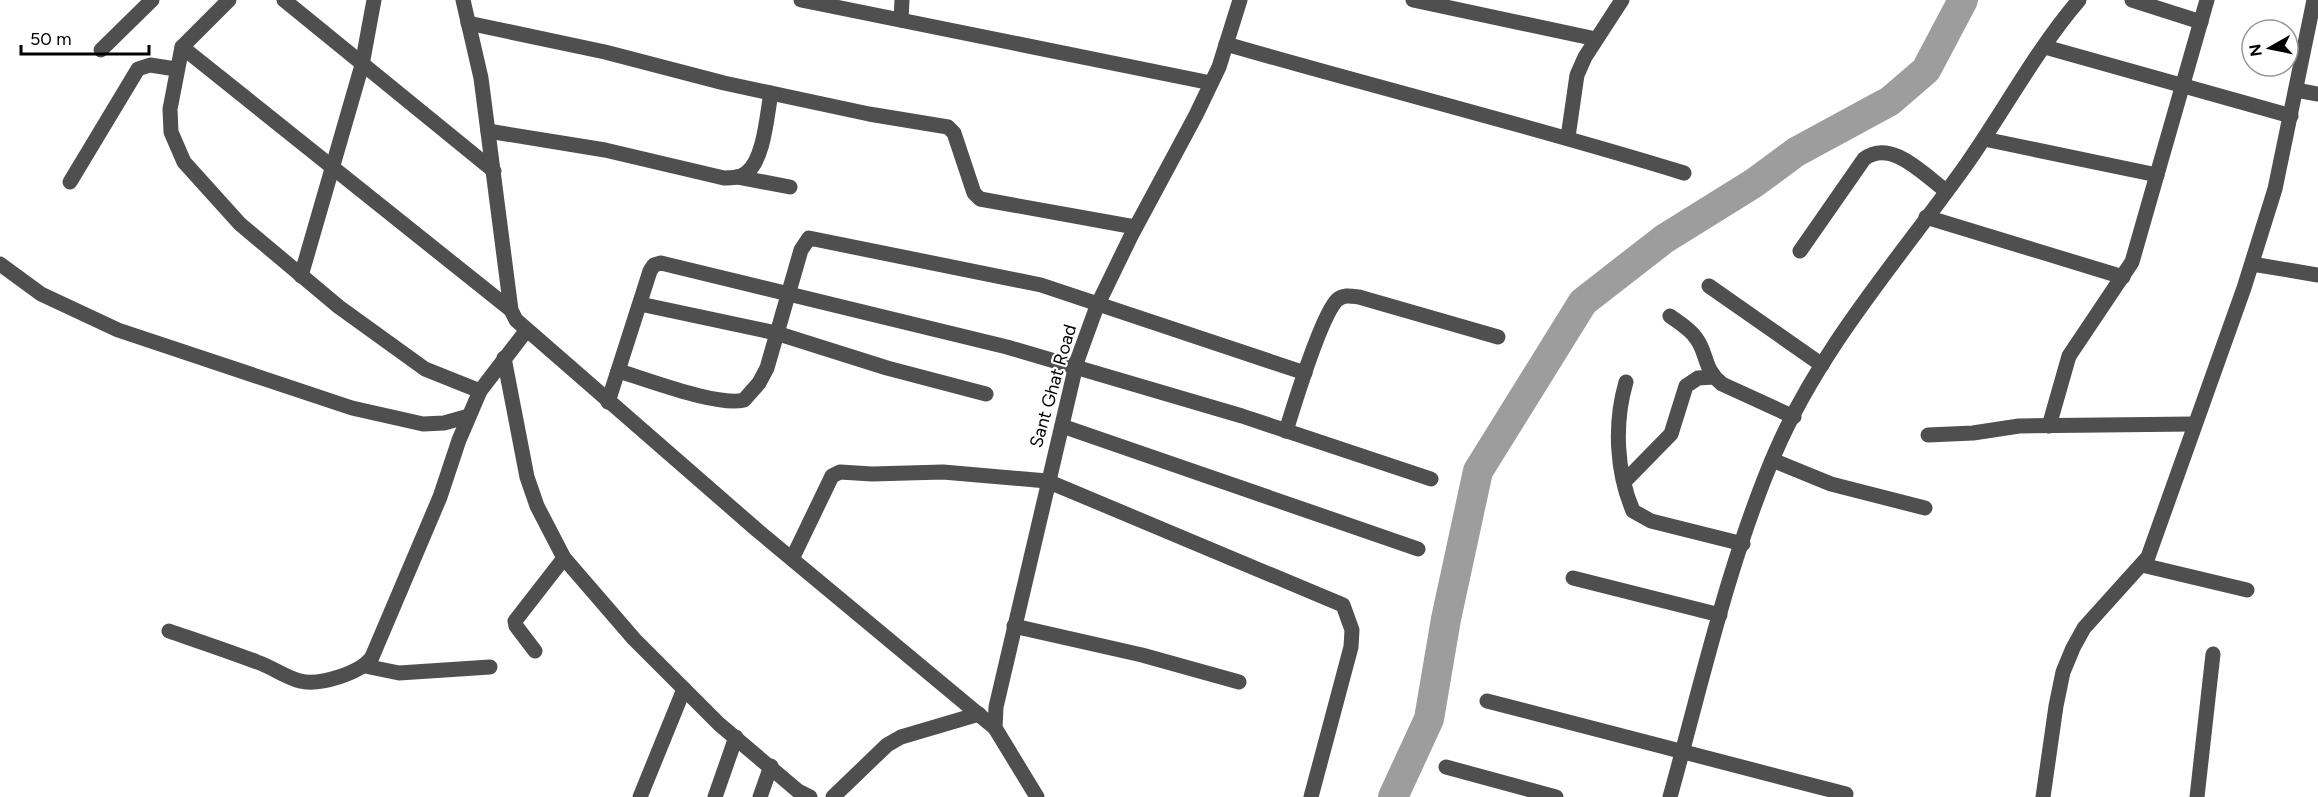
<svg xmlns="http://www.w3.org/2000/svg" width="2318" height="797" viewBox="0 0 2318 797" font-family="Figtree,sans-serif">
	<rect width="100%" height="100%" fill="#fff"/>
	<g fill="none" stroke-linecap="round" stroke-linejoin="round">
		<polyline stroke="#9d9d9d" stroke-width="30" points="1393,797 1429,719 1446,619 1478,471 1583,302 1664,239 1754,183 1796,152 1890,101 1926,70 1963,0"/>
		<g stroke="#4f4f4f" stroke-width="15">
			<polyline points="229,0 182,47 511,310"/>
			<polyline points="284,0 494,171"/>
			<polyline points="463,0 481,78 511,310 516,320 757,530 995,728"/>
			<polyline points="801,0 1211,83"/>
			<polyline points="1413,0 1596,39"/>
			<polyline points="2132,0 2201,22"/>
			<polyline points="901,20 902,0"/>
			<polyline points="468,23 605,52 724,83 869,114 948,127 954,133 974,193 980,199 1135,227"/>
			<path d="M1226 44C1378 88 1532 126 1684 173"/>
			<polyline points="182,47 170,109 171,132 184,162 240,224 339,307 425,369 480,391"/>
			<polyline points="2045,47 2291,116"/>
			<polyline points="101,50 152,0"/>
			<polyline points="2296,90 2318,94"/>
			<path d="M488 131 605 150 724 178C731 178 740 178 746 173 764 161 767 114 771 93"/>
			<polyline points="1568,137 1577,75 1585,57 1622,0"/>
			<polyline points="1984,139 2157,175"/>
			<polyline points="737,177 790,187"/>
			<polyline points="70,182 138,69 150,65 176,69"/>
			<polyline points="1926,217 2123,277"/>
			<path d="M1800 251 1864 159C1891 138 1924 175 1946 191"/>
			<polyline points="0,264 41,294 118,330 352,408 423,424 444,423 469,416"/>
			<polyline points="2252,264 2318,275"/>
			<polyline points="301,276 362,65 374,0"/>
			<polyline points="1709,286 1822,365"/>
			<polyline points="640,304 776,333 887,368 986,394"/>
			<path d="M1670 316C1678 322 1690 329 1696 338 1708 354 1703 369 1722 384L1794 417"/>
			<polyline points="504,358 527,477 537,506 564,558 634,639 719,724 798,791 810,797"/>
			<path d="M618 371C647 379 717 407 744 400L759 383 767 368 801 250 809 238 1041 285 1305 373"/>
			<path d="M1626 382C1614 423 1616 471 1633 511L1651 521 1743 544"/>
			<polyline points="608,402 650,271 654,265 661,263 1007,347 1242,416 1431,479"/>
			<polyline points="1062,426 1418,549"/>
			<polyline points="2049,426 2069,356 2132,262 2207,0"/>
			<path d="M1286 431C1294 405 1321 316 1337 300 1344 294 1351 296 1359 297L1498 337"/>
			<polyline points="1928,435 1973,433 2019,426 2194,424"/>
			<polyline points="1772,460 1831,484 1925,508"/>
			<polyline points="1625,481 1671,434 1686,386 1698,378 1714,377"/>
			<polyline points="792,559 832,476 840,472 872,474 943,472 1047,481 1343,605 1352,630 1351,647 1311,797"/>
			<polyline points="2142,565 2247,590"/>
			<polyline points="1573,578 1720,615"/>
			<polyline points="1014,626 1142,655 1239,682"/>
			<path d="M169 631C198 641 228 651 257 662 272 667 285 677 300 681 319 686 361 673 372 657L440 497 459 440 480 391 526 331"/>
			<polyline points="535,651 516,626 515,621 564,558"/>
			<polyline points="365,666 399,673 490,667"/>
			<polyline points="1487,701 1846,794"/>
			<polyline points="1446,767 1556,797"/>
			<polyline points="640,797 684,689"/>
			<polyline points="715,797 736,737"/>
			<polyline points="760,797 771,766"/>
			<polyline points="833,797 887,745 901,737 979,714"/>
			<polyline points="1037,797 995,728 996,707 1077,361 1097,306 1131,236 1196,115 1219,67 1240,0"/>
			<path d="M1670 797C1702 682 1728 563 1775 453 1821 346 1899 259 1966 165 2004 111 2036 50 2079 0"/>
			<polyline points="2043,797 2056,706 2063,672 2073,648 2084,628 2148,557 2244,288 2275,189 2314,0"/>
			<polyline points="2197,797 2213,654"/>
		</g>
	</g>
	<g text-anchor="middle" stroke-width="4.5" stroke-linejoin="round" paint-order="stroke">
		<g font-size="18" fill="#000" stroke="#fff">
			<text transform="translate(1053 386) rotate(-74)" y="6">Sant Ghat Road</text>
		</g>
	</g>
	<g transform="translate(2270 48) rotate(261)"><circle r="28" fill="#ffffff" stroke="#999999" stroke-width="1.5"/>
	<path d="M0-4.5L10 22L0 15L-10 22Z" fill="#000000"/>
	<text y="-9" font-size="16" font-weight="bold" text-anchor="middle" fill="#000000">N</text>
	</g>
	<path d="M21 45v9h128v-9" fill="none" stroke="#000000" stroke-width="3"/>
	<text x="30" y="45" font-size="18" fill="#000000" stroke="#ffffff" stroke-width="4.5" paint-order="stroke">50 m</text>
</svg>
